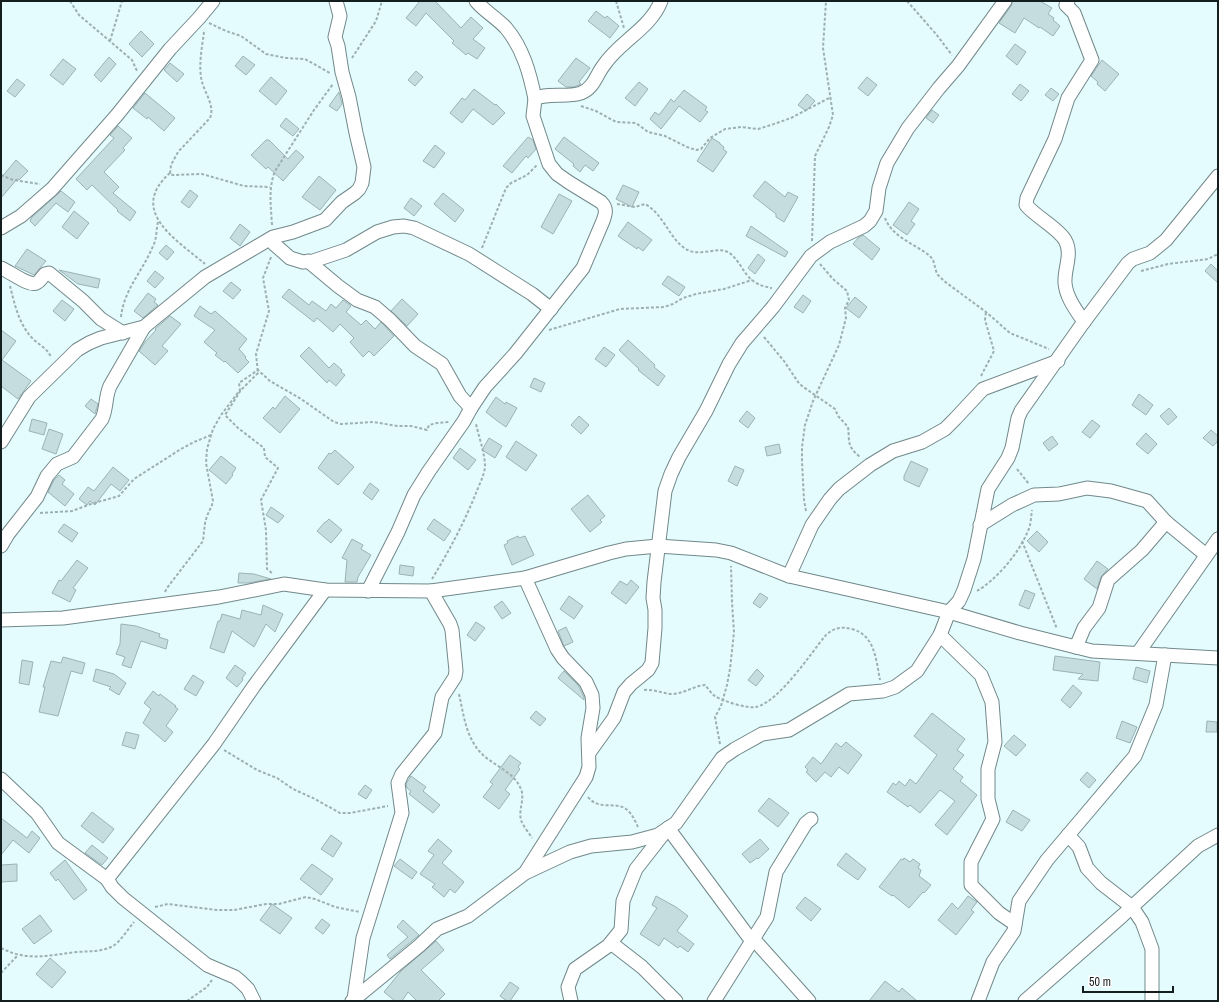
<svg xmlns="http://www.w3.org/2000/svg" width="1219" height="1002" viewBox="0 0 1219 1002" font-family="'Archivo Narrow',sans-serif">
	<rect width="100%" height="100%" fill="#e4fcfe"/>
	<g fill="#c5dddf" stroke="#9cb3b6">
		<polygon points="420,1 435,1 461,28 471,17 483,28 473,39 485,48 477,59 468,53 466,55 452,43 454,41 426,13 416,26 406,18"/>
		<polygon points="1013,1 1040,1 1052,8 1048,14 1054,18 1053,20 1060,26 1053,36 1040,27 1039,28 1024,18 1015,33 999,23 1011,6"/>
		<polygon points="596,11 605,18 607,16 619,26 610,38 588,21"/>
		<polygon points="141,31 154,44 142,57 129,44"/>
		<polygon points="1015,44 1026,52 1017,65 1006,56"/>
		<polygon points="243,56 255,65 246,75 235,66"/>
		<polygon points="109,57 116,64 101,82 94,75"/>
		<polygon points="576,58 590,68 579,82 581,84 574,87 566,87 558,81"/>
		<polygon points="63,59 76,69 63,85 50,75"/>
		<polygon points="1102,60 1119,74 1105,91 1097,84 1098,82 1091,76"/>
		<polygon points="170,63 184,74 177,82 164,70"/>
		<polygon points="416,71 423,77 415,86 408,80"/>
		<polygon points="271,77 287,91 276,105 259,91"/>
		<polygon points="867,77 877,85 868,96 858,88"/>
		<polygon points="17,79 25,85 15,97 7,91"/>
		<polygon points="639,82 648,89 635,106 625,98"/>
		<polygon points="1020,84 1029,91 1021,101 1012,94"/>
		<polygon points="1051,88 1059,94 1053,101 1045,95"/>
		<polygon points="474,89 495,105 496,104 505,113 493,125 473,109 462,123 450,113 462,98 465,100"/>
		<polygon points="684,90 707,107 705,110 708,112 700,122 679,106 661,129 650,119 655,112 659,115 671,99 674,102"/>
		<polygon points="339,92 342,104 337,111 329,106"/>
		<polygon points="145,93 175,118 164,131 148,117 147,119 133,108"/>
		<polygon points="807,94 815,101 806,111 798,105"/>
		<polygon points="932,110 939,115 933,123 926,118"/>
		<polygon points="286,118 299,129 293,136 280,126"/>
		<polygon points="118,126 132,138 123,148 125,150 104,172 119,187 113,193 136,212 130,221 117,211 118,210 92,185 87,190 76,179 114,138 110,135"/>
		<polygon points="528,137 533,140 536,149 528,158 526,156 512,173 503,166"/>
		<polygon points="564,137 599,163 593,171 585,165 580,172 573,166 574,164 555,149"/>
		<polygon points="712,138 720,143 720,144 724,147 723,149 727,152 713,172 697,161"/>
		<polygon points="266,140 269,140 288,159 296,150 304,157 283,181 268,167 266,169 251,155"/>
		<polygon points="435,145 445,153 434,168 423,161"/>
		<polygon points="16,160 28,171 19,180 17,179 1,198 1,178"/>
		<polygon points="319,176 336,190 320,210 302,197"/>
		<polygon points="765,181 785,197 788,192 798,197 784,222 776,217 776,214 753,196"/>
		<polygon points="623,185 639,192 632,207 616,199"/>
		<polygon points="190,190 198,196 189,208 181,202"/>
		<polygon points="61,191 75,202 68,212 56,203 35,226 30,221 32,217"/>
		<polygon points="443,193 464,210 455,222 434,204"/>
		<polygon points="559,194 572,201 553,234 541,227"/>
		<polygon points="411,198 422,206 414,216 404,208"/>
		<polygon points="909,202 919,209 911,221 915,224 907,235 893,225"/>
		<polygon points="74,211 89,223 77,239 62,227"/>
		<polygon points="628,222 652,240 643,251 638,247 637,249 618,236"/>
		<polygon points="240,224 250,232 240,246 230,238"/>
		<polygon points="751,226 788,252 785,257 746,236"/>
		<polygon points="863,235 880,249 872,260 853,244 858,238"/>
		<polygon points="166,245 174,252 167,260 159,253"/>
		<polygon points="27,249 46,261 34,275 15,266"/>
		<polygon points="758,254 765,260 755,274 748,268"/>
		<polygon points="1211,264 1218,271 1218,283 1205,271"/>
		<polygon points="59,270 100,279 98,288 78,284"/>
		<polygon points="155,271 164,278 155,288 147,281"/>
		<polygon points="668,276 685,287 679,296 662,284"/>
		<polygon points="231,282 241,290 233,299 223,291"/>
		<polygon points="289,289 309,305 312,301 326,311 331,304 336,308 343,300 351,306 346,312 361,325 366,320 375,329 381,322 394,336 374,356 369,351 363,357 350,342 354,338 340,324 333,332 317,318 314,322 282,297"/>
		<polygon points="148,293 156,299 154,302 158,305 143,318 134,311"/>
		<polygon points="803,295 811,301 803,313 794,307"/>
		<polygon points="855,297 867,307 859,318 846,308"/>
		<polygon points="402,299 418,314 407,326 391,311"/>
		<polygon points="62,300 74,309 65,321 53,311"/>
		<polygon points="200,306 211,314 215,311 247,339 239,349 246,357 245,358 249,362 238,373 225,361 224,362 215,355 217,353 204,342 215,330 194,316"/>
		<polygon points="170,316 181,324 162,346 168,351 155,365 139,351 145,342 156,330 155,329"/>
		<polygon points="1,330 16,341 2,360 31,381 18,399 1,386"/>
		<polygon points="628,340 655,365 654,367 665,376 658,386 638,370 639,369 619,350"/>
		<polygon points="309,347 329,368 334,363 342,370 341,372 345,375 336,386 329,380 327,383 300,356"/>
		<polygon points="604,347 615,355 606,367 595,359"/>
		<polygon points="534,378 545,383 541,392 530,387"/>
		<polygon points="1139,394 1153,405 1146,415 1132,405"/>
		<polygon points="285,396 300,409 280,433 263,418 273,407 275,409"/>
		<polygon points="496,397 505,404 506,402 517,408 506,427 496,420 486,412"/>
		<polygon points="91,399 98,404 95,414 85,406"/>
		<polygon points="1169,408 1177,417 1168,425 1160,416"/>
		<polygon points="747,411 755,418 748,428 739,421"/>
		<polygon points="579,416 589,425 581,434 571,425"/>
		<polygon points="32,419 47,423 44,435 29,431"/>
		<polygon points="1092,420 1100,426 1090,438 1082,432"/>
		<polygon points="49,429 63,434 56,454 42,449"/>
		<polygon points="1211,430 1218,436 1218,441 1213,446 1203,438"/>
		<polygon points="1146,433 1157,444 1148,454 1136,444"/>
		<polygon points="1052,436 1058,444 1049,451 1043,443"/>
		<polygon points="489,438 502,446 495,458 482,450"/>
		<polygon points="516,441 537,455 526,471 506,457"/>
		<polygon points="779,444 781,453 767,456 765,447"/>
		<polygon points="460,448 476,460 468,470 453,458"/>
		<polygon points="335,450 354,467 338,485 318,468 329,453 331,454"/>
		<polygon points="221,456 236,468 232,474 233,475 226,484 209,470"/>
		<polygon points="911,461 928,469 919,487 904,480 904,476"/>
		<polygon points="735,466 744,470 737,486 728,481"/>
		<polygon points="113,467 129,480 120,491 111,484 95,505 90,501 87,505 79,499 88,487 94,491"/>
		<polygon points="59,475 65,480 62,484 74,494 65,506 48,492 54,480"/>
		<polygon points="370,483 379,490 372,500 363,493"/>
		<polygon points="588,495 605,516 600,520 602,522 590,532 571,509"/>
		<polygon points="271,507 284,516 278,523 266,515"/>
		<polygon points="329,519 342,530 331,543 317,531 325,522 326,522"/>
		<polygon points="434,519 451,531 444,541 427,529"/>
		<polygon points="64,524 78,533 72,542 58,532"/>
		<polygon points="1037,531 1048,542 1039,552 1027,541"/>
		<polygon points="518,536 519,538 525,536 534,555 512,565 504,545 508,543 507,541"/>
		<polygon points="352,539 363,545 361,549 371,555 358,577 357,582 345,582 347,560 342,558"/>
		<polygon points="77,560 88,568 73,588 76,590 70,602 52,593 59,580 61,581"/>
		<polygon points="1097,561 1108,569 1101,577 1097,589 1084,579"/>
		<polygon points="400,565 414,567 413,576 399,574"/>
		<polygon points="239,573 254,574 271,579 248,583 238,583"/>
		<polygon points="631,580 639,587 626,604 611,593 620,581 627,585"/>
		<polygon points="1025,590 1035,594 1029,609 1019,605"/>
		<polygon points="760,593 768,598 760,608 753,603"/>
		<polygon points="569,596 583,606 574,619 560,609"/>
		<polygon points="502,601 511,613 502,619 494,607"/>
		<polygon points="263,605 283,614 275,632 266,624 254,647 232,631 224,653 210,648 218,621 220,621 222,614 240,619 242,610 261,615"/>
		<polygon points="476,622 485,628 475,641 467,635"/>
		<polygon points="121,624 136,626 160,634 159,637 168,640 166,649 141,641 131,668 122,665 125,657 116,654 120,644"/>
		<polygon points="566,627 573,642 564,646 558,631"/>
		<polygon points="1055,656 1100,662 1098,681 1078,679 1083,674 1053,670"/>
		<polygon points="63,657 85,663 82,674 71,671 58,716 39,712 45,687 43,687 51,661 61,663"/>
		<polygon points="22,660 33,662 29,685 19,683"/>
		<polygon points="235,665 246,673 242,678 243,680 237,687 226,678"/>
		<polygon points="1136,667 1150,671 1147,683 1133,679"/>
		<polygon points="96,669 114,674 126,683 119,695 109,689 111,687 93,681"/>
		<polygon points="757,669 764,676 756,686 748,680"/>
		<polygon points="564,671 578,685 584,697 584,700 558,678"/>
		<polygon points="193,675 204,682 196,696 184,689"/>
		<polygon points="1073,685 1082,693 1070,708 1061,700"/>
		<polygon points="153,691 159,696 160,694 176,706 175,707 178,709 166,726 173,732 165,742 143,723 151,709 144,703"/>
		<polygon points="536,711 546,719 540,726 530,718"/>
		<polygon points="932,713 965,739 957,750 964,755 953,769 963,777 960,781 977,795 947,835 935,825 955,801 940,790 920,813 910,805 908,807 887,792 893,783 896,785 899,781 905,786 910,779 916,784 937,755 914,736"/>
		<polygon points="1122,721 1137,727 1130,743 1116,738"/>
		<polygon points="1207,721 1217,722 1217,732 1206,732"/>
		<polygon points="126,732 139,735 135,749 122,745"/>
		<polygon points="1014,735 1026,745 1016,756 1004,746"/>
		<polygon points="846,742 862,755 848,774 839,767 831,777 825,772 816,782 806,772 808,770 805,767 813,757 821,764 836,743 841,747"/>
		<polygon points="510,755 521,763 518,767 520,769 505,790 510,794 499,809 483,797 493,784 490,782"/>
		<polygon points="1087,772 1096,780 1089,788 1080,780"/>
		<polygon points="411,776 426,787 423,791 440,805 433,813 409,794 411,791 407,788 406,784"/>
		<polygon points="365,785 372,790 366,799 358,794"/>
		<polygon points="769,798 789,813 778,827 758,811"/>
		<polygon points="1013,810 1030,820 1022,831 1006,822"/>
		<polygon points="92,812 114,829 103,843 81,826"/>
		<polygon points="1,818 27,838 32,831 40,838 29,853 13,840 1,855"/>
		<polygon points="331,835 342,843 333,857 321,849"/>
		<polygon points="438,839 452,851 442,863 464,882 455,893 450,889 444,897 432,887 435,884 420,874 434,855 428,851"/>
		<polygon points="760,839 769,849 758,859 757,858 750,863 742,854"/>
		<polygon points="92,845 108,858 102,865 85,853"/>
		<polygon points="846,853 866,869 858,880 837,865"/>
		<polygon points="904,858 910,862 913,859 920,864 918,868 921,870 919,876 931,885 924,893 923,892 909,908 893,895 892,896 879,887 901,859 903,860"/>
		<polygon points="400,859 417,872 412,879 394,866"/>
		<polygon points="65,860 87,890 74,900 58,879 56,881 50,873"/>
		<polygon points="17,864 17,881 1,882 1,865"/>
		<polygon points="312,864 333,879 321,895 300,879"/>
		<polygon points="656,896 676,907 688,916 677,931 694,944 688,952 680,946 678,948 664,938 659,946 640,934 657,908 652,905"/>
		<polygon points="968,896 977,902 971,910 974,912 956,935 938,920 952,903 958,909"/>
		<polygon points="805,897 821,909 811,921 796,908"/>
		<polygon points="272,904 292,918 280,934 260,920"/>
		<polygon points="40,915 52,931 34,944 22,929"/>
		<polygon points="322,919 330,925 323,934 315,928"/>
		<polygon points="403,920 419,935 390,959 387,955 408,937 397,927"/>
		<polygon points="436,941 444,950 421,970 445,994 438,1001 417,1001 408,992 402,1001 395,1001 384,992 401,971"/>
		<polygon points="50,958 66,972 52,988 36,974"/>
		<polygon points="885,981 899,992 902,988 917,1001 869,1001"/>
		<polygon points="510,982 519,988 510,1001 507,1001 500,996"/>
	</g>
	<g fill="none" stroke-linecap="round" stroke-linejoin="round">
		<g stroke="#72888a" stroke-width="15">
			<g id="minor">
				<path d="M476 1C484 11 497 18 506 28 523 48 530 74 535 99"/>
				<path d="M1068 1 1066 5 1074 13 1092 60 1068 98 1055 139 1027 198 1026 205C1036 217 1058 228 1065 240 1073 254 1064 268 1065 283 1066 297 1076 310 1084 322"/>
				<polyline points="1,228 21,216 52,189 117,115 170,49 199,18 213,1"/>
				<polyline points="274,244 290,258 303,262 313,261 346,250 377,232 393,227 404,226 414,228 469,254 532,294 551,309"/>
				<polyline points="308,261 338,286 357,300 375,307 390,320 415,346 442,364 460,396 471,408"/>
				<path d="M1 268C9 271 30 287 36 283 40 282 42 277 45 274L49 273 83 301 101 319 123 333"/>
				<polyline points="1,442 29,397 77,350 89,343 101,338 144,327 205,277 273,237 293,232 325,220 342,202 355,193 359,189 362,183 364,167 356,133 349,97 342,72 338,46 335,37 340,16 336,1"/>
				<polyline points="980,525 1012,505 1034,495 1059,494 1087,488 1111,491 1147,501 1166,522 1206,555"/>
				<path d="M1 546 8 534 37 497 47 476 57 464 73 457 102 419C107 408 105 397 110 386L144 327"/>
				<polyline points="789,576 812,525 830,499 839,489 870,465 893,451 922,442 945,429 955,419 983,389 1058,361"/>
				<path d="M368 591 398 532 414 495 429 471 464 421 471 408 485 387 515 354 583 268 603 221C606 213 607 208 601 202L570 183 557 174 549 164 533 116 535 99C547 92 567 98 581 93 594 88 596 75 604 65 620 41 650 29 661 1"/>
				<polyline points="1,620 63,618 219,597 284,584 325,590 431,591 525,578 609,553 626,549 658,546 716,550 731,553 789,576 949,612 1020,633 1092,651 1218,658"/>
				<polyline points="940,635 981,675 992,702 995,742 988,769 988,799 993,819 971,862 971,885 999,913 1015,924"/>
				<polyline points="1076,647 1084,628 1099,608 1108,580 1142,550 1166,522"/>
				<polyline points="1138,653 1218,539"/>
				<polyline points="589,753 614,718 624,692 631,684 648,670 652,663 655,628 655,610 653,598 654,582 665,491 671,474 679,457 706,411 729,364 742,343 773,307 811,256 830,242 864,226 870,221 876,211 879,188 887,163 908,128 939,88 958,66 1005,1"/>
				<polyline points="1,779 37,813 58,843 107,879 112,887 123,898 207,965 235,977 241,982 248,989 254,1001"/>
				<polyline points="1068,835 1079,847 1087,868 1101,883 1132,907 1142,922 1152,949 1152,1001"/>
				<polyline points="525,873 586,777 589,767 588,738 593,708 592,695 586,682 563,658 557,649 525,578"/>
				<polyline points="107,879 214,744 254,686 325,590"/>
				<polyline points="611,943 642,967 676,1001"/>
				<polyline points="354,999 363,938 402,813 398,783 402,774 435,733 442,697 455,677 456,671 452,630 450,624 431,591"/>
				<polyline points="352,1001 419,946 437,929 468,916 525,873 570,852 591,846 632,842 658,835 676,823 722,758 735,749 762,734 789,730 849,694 883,691 895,687 917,671 940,635 949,612 959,601 964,590 974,559 988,489 1008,458 1012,448 1018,418 1021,411 1083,323 1128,263 1133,259 1150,253 1166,240 1218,176"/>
				<polyline points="571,1001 568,987 575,969 608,946 621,930 623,901 636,869 668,828 748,936 758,944 809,1001"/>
				<polyline points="714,1001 767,917 776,872 806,823 811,819"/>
				<polyline points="978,1001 993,962 1014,931 1019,901 1047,860 1135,756 1156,705 1165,655"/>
				<polyline points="1025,1001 1122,916 1198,846 1218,835"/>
			</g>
		</g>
		<g stroke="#9db0b1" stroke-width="2" stroke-dasharray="3 2" stroke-linecap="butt">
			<polyline points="70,1 79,15 132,60 137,71"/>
			<polyline points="616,1 624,28"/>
			<polyline points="907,1 936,34 952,55"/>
			<polyline points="209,23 226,31 241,36 266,54 286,58 305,59 330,73"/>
			<path d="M204 32C202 47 198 67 202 82 205 93 215 106 210 118L178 152 171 165 170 174 173 175 202 174 244 186 270 187"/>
			<polyline points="110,41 122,1"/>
			<polyline points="352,58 376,21 382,1"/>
			<polyline points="581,106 596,111 616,122 636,123 648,132 665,136 687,147 696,150 701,149 710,138 725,129 741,127 758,129 771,125 791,118 831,97"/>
			<path d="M170 173C127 211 177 240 205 264"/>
			<polyline points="1,175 13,180 40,184"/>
			<path d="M617 204 635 207 645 204C663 214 668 235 683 247 697 259 715 246 728 252 739 259 743 273 752 280 758 285 765 287 772 288"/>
			<path d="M885 218C892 237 915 244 930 256L933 260 937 274 944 281 986 312 1010 333 1049 349"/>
			<path d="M272 225C271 206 268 189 275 171L314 110 333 84"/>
			<polyline points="812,241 815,156 829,127 833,115 823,48 826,1"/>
			<polyline points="482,248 506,188 511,183 527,175 537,165"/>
			<polyline points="271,257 263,278 269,311 256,354 258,373 241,390 225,415 238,428 264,448 265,457 278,468 261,500 266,530 267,569 273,574"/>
			<polyline points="1141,271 1168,264 1208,259 1218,254"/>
			<path d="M10 286C14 302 18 320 28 333 34 343 49 348 51 358"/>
			<path d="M121 317C124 289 143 271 153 246 157 239 156 230 158 222"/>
			<polyline points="549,330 620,309 664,307 673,304 683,298 696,294 724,289 752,280"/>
			<path d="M764 337 784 361 798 382 802 386 835 409 838 416 848 427C850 443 846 445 860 457"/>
			<polyline points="981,376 994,351 985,320 986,312"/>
			<polyline points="1017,469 1029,484"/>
			<polyline points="806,511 804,500 802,462 802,447 805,425 813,401 839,345 846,318 845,308 849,300 847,291 833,279 820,264"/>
			<polyline points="40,513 72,511 91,504 119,496 134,479 181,449 194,442 211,435"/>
			<polyline points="1022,541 1057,629"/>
			<path d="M432 579C449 551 464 523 476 493 479 485 484 476 485 467 485 453 479 438 476 424"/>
			<path d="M977 591C997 579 1019 553 1028 531 1031 525 1031 517 1032 510"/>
			<polyline points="165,592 167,588 203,541 205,523 207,516 212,505 213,501 206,463 207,449 213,429 221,415 240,390 239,383 258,370 270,381 301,399 334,422 341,424 374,422 397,426 411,426 427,430 429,425 437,423 449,422"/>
			<path d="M644 690C655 689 663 694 673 694 685 693 694 686 705 685 708 688 711 694 715 696 722 701 748 709 756 707 780 701 810 654 826 635 834 628 841 626 852 629 875 635 876 660 880 680"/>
			<path d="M459 694C464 716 466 739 483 755 495 766 513 772 520 787 526 797 518 810 521 820 523 826 529 833 532 838"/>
			<polyline points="720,744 715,717 721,706 727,685 730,669 734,632 732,602 731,566"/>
			<polyline points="224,750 257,770 277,778 293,789 313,798 340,813 350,813 388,806"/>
			<path d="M588 797C599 811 615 801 626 809 632 813 635 821 638 827"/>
			<polyline points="155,907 168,904 217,910 234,910 266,904 279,904 306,897 315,899 335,907 360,912"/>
			<path d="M1 948C28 962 49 955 77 952 89 951 100 952 111 947 120 943 127 930 134 922"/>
			<polyline points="1,973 18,955"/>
			<polyline points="187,1001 207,987 212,980"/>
		</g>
		<use href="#minor" stroke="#fff" stroke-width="13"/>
	</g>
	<rect width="1219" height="1002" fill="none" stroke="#151e1f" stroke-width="4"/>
	<path d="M1083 986v6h90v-6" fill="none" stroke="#151e1f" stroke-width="2"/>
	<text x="1089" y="986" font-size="12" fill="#151e1f" stroke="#ffffff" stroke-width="3" paint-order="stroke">50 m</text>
</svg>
